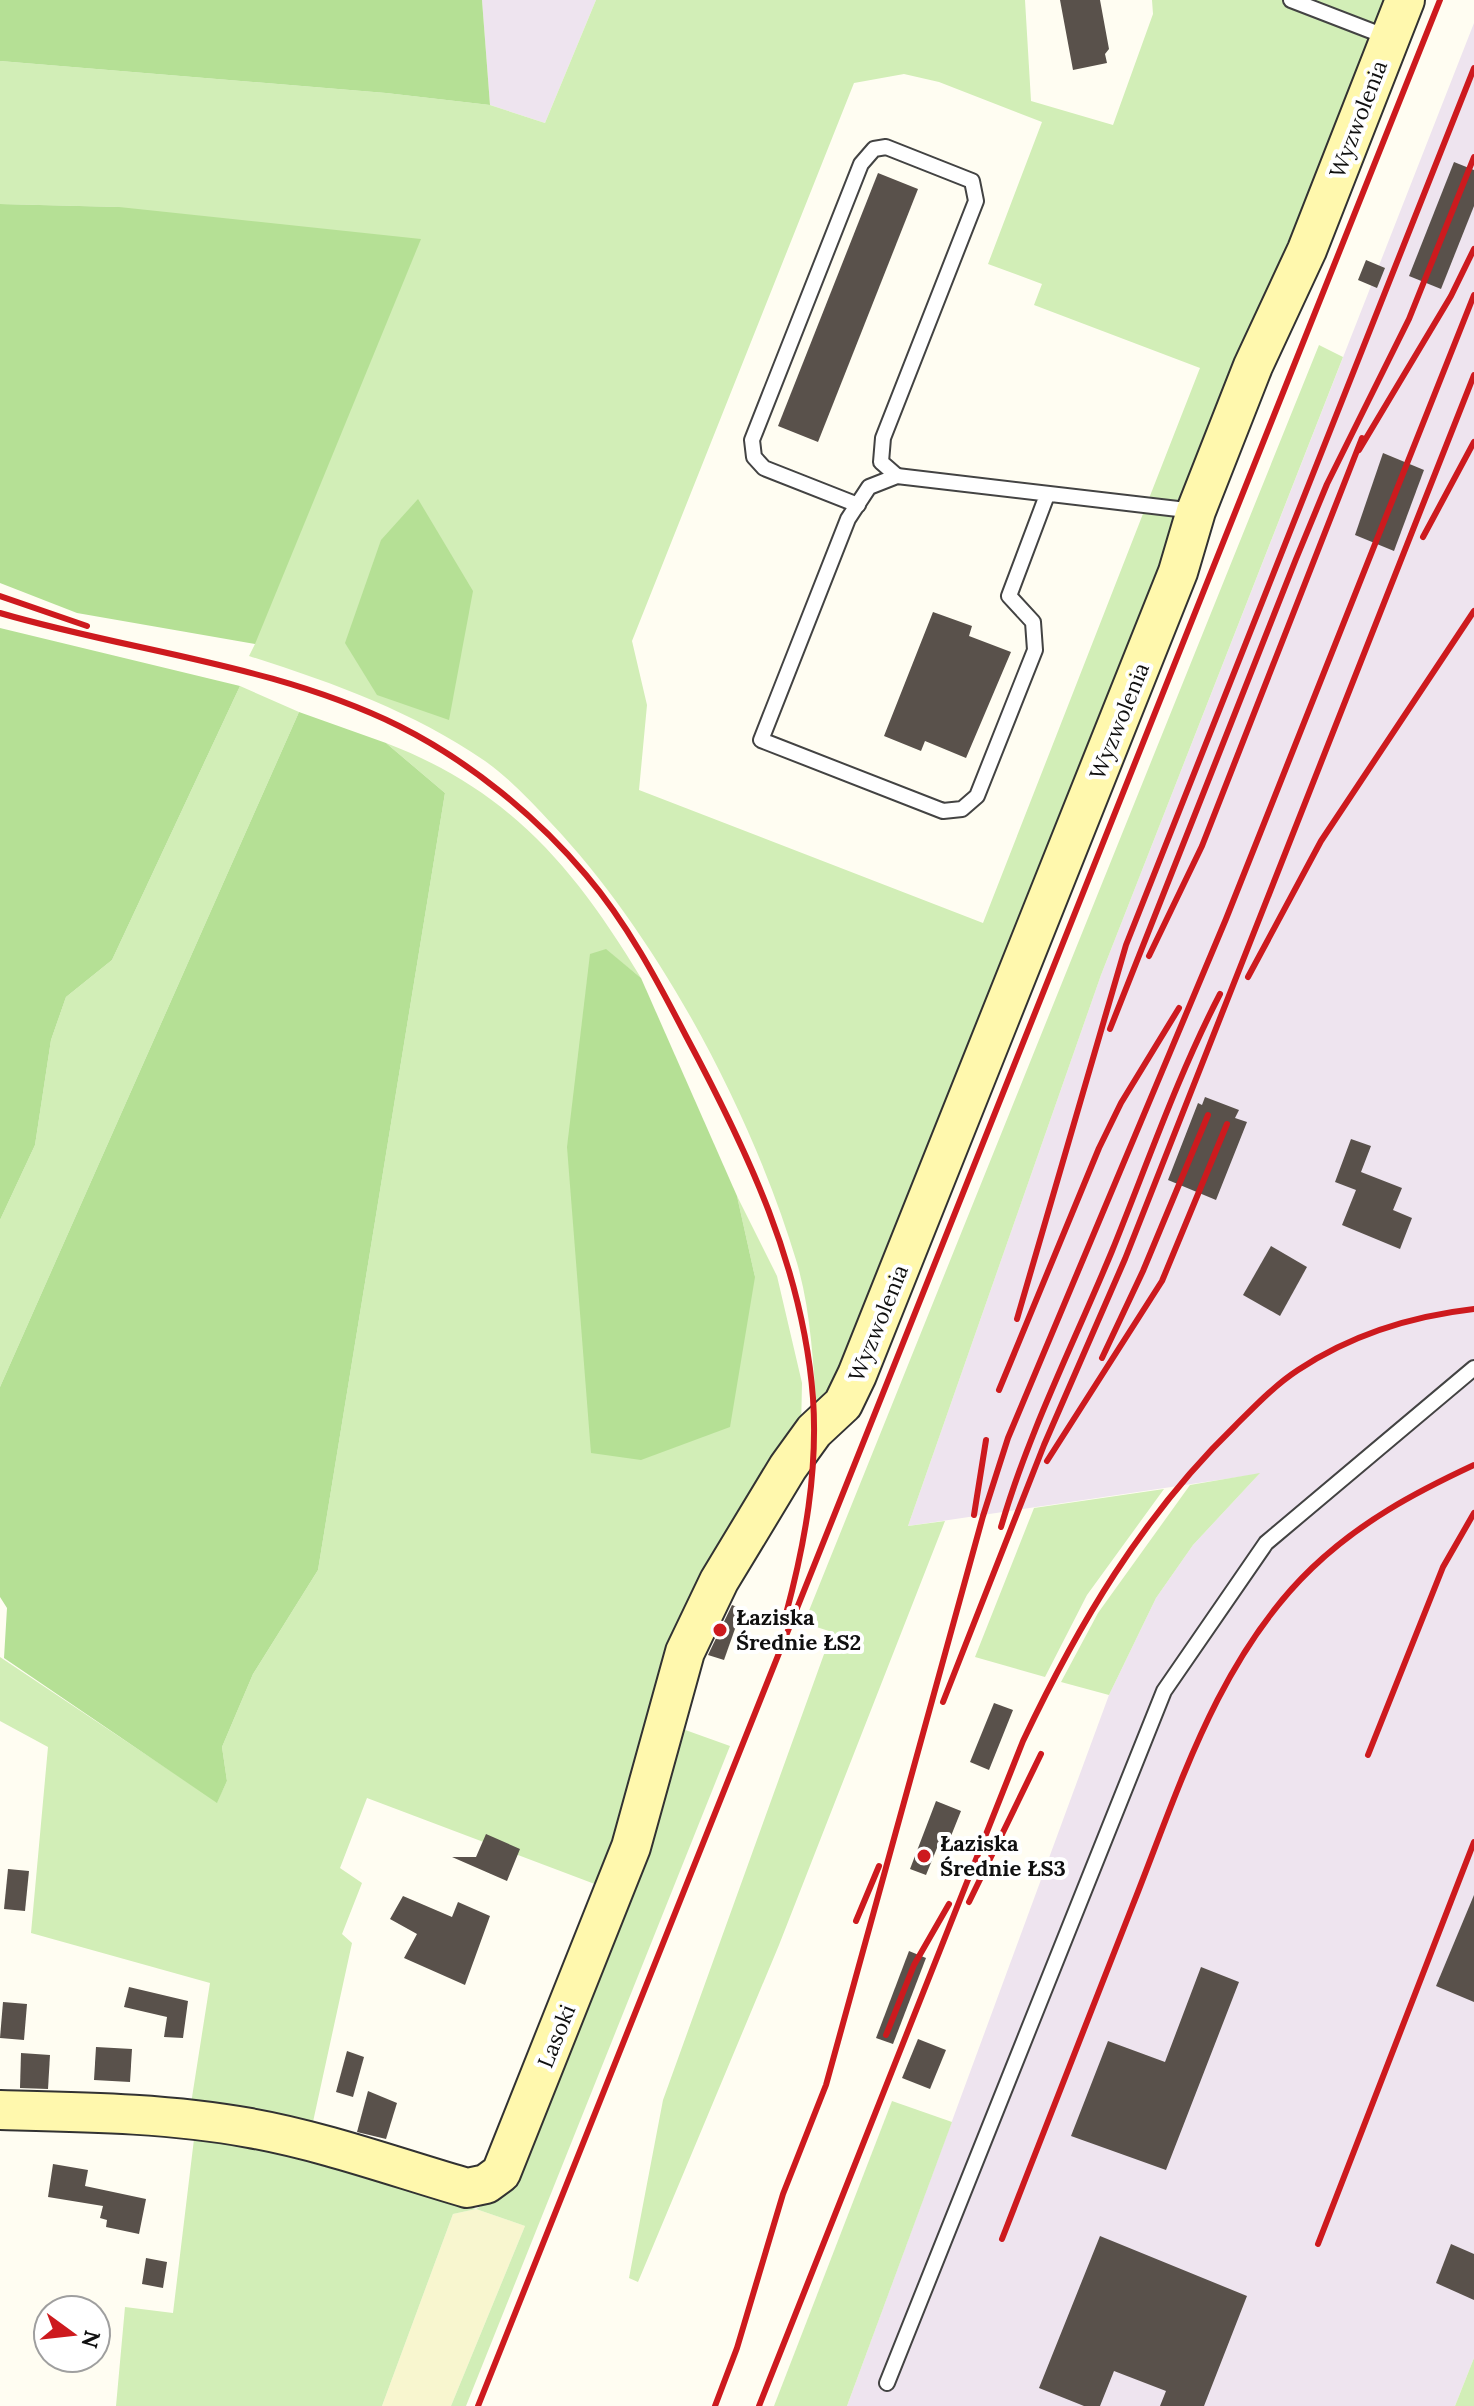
<svg xmlns="http://www.w3.org/2000/svg" width="1474" height="2406" viewBox="0 0 1474 2406" font-family="Lora,serif">
	<rect width="100%" height="100%" fill="#fffdf2"/>
	<g fill="#eee4ef">
		<polygon points="482,0 596,0 545,123 490,105"/>
		<polygon points="1474,23 1474,2358 1455,2406 847,2406 1109,1695 1156,1598 1193,1545 1259,1474 908,1526 1101,975"/>
	</g>
	<polygon fill="#f8f6cf" points="476,2209 525,2226 451,2406 382,2406 453,2214"/>
	<g fill="#d2eeb7" fill-rule="evenodd">
		<path d="M596 0H1025L1031 101 1113 125 1153 14 1152 0H1396L873 1315 817 1413C813 1363 811 1311 797 1263 752 1113 659 937 551 823 532 802 509 778 485 761 412 711 333 683 249 656L255 644 119 207 0 204V61L386 93 490 105 545 123ZM904 74 939 82 1042 122 988 264 1042 284 1034 305 1200 368 983 923 639 790 647 705 632 641 854 83Z"/>
		<polygon points="1319,345 1343,357 1101,975 908,1526 945,1521 779,1945 638,2282 629,2278 663,2100 832,1632 804,1623"/>
		<polygon points="240,686 299,712 0,1387 0,1220 35,1145 51,1040 66,997 112,960"/>
		<path d="M386 743C509 790 574 867 641 978L606 950 755 1277 737 1196 777 1276 802 1383 801 1431 600 1886 367 1798 340 1868 362 1883 342 1934 352 1943 311 2131 190 2110 210 1983 31 1933 48 1747 0 1721V1657L217 1802 227 1781 222 1747 253 1674 318 1570 445 793Z"/>
		<polygon points="1260,1473 1193,1545 1156,1598 1109,1695 1061,1682 1098,1613 1190,1485"/>
		<polygon points="1164,1489 1087,1595 1045,1677 975,1657 1034,1508"/>
		<polygon points="677,1727 730,1746 466,2406 451,2406 525,2226 476,2209 453,2214 382,2406 116,2406 125,2307 173,2313 194,2139 228,2140 428,2191 476,2209 501,2194"/>
		<polygon points="892,2101 952,2122 847,2406 774,2406"/>
		<polygon points="1474,2358 1474,2406 1455,2406"/>
	</g>
	<g fill="#b5e095">
		<polygon points="0,0 482,0 490,105 386,93 0,61"/>
		<polygon points="0,204 119,207 421,239 255,644 77,613 0,583"/>
		<polygon points="418,499 473,591 449,720 377,695 345,643 381,540"/>
		<polygon points="0,628 240,686 112,960 66,997 51,1040 35,1145 0,1220"/>
		<polygon points="299,712 386,743 445,793 318,1570 253,1674 222,1747 227,1781 217,1803 4,1658 7,1608 0,1597 0,1387"/>
		<polygon points="606,949 641,978 737,1196 755,1277 730,1427 641,1460 591,1453 567,1147 590,954"/>
	</g>
	<g fill="#59514b">
		<polygon points="1060,0 1100,0 1109,49 1105,54 1107,63 1073,70"/>
		<polygon points="1454,162 1474,170 1474,206 1441,289 1409,276"/>
		<polygon points="878,173 918,189 818,442 778,426"/>
		<polygon points="1366,260 1385,268 1377,288 1358,280"/>
		<polygon points="1383,453 1424,470 1394,551 1355,535"/>
		<polygon points="933,612 972,626 969,636 1011,652 966,758 925,741 921,751 884,736"/>
		<polygon points="1205,1097 1239,1110 1235,1118 1247,1122 1216,1200 1168,1180 1198,1103 1202,1105"/>
		<polygon points="1351,1139 1371,1146 1361,1172 1402,1188 1393,1210 1412,1218 1400,1249 1342,1225 1356,1190 1335,1182"/>
		<polygon points="1271,1246 1307,1267 1280,1316 1243,1295"/>
		<polygon points="732,1605 742,1609 724,1660 708,1655"/>
		<polygon points="994,1703 1013,1710 989,1770 970,1762"/>
		<polygon points="936,1801 961,1811 947,1846 939,1843 926,1875 910,1869"/>
		<polygon points="486,1834 520,1849 507,1881 452,1857 476,1857"/>
		<polygon points="8,1869 29,1871 25,1911 4,1909"/>
		<polygon points="1474,1895 1474,2002 1436,1986"/>
		<polygon points="403,1896 452,1917 458,1902 490,1916 465,1985 404,1958 417,1934 390,1919"/>
		<polygon points="909,1951 926,1958 893,2044 876,2038"/>
		<polygon points="1201,1967 1239,1982 1166,2170 1071,2136 1108,2041 1165,2062"/>
		<polygon points="129,1987 188,2001 183,2038 164,2037 167,2017 124,2007"/>
		<polygon points="3,2002 27,2004 24,2040 0,2038"/>
		<polygon points="918,2039 946,2050 930,2089 902,2078"/>
		<polygon points="96,2047 132,2049 130,2082 94,2080"/>
		<polygon points="347,2051 364,2057 353,2097 336,2092"/>
		<polygon points="21,2053 50,2055 48,2089 20,2088"/>
		<polygon points="368,2091 397,2103 386,2139 357,2132"/>
		<polygon points="53,2164 88,2170 85,2186 146,2199 139,2234 106,2227 107,2220 100,2218 103,2206 48,2197"/>
		<polygon points="1100,2236 1247,2296 1204,2406 1160,2406 1166,2391 1114,2371 1100,2406 1084,2406 1039,2388"/>
		<polygon points="1451,2244 1474,2254 1474,2300 1436,2283"/>
		<polygon points="146,2258 167,2262 163,2288 142,2284"/>
	</g>
	<g fill="none" stroke-linecap="round" stroke-linejoin="round">
		<g stroke="#434343" stroke-width="18">
			<g id="lane">
				<polyline points="1291,0 1387,37"/>
				<polyline points="1047,495 1009,596 1033,622 1035,650 977,796 962,809 943,811 761,740 848,519 869,487 897,476 1195,511"/>
				<polyline points="858,505 764,468 754,457 752,440 861,164 874,149 886,147 972,181 976,201 883,438 881,462 897,476"/>
				<polyline points="887,2383 1164,1691 1266,1543 1474,1368"/>
			</g>
		</g>
		<g stroke="#323232" stroke-width="42">
			<path id="secondary" d="M0 2110C82 2112 168 2113 250 2128 323 2141 395 2167 467 2188L486 2184 501 2173 631 1847 685 1652 719 1581 788 1467 814 1431 843 1404 857 1375 1178 572 1196 511 1253 366 1307 250 1405 0"/>
		</g>
		<use href="#lane" stroke="#fff" stroke-width="14"/>
		<use href="#secondary" stroke="#fff8ad" stroke-width="38"/>
		<g stroke="#cd1a1e" stroke-width="6">
			<polyline points="1359,450 1451,296 1474,249"/>
			<polyline points="1423,537 1474,442"/>
			<polyline points="0,596 87,626"/>
			<path d="M0 613C133 652 273 664 399 726 469 761 535 815 586 875 627 923 657 980 686 1036 747 1150 803 1267 813 1398 818 1471 805 1543 786 1614"/>
			<polyline points="1149,956 1202,846 1362,438"/>
			<polyline points="1248,977 1321,841 1474,611"/>
			<polyline points="1110,1029 1296,559 1327,484 1409,319 1474,157"/>
			<polyline points="1017,1319 1126,945 1474,68"/>
			<polyline points="1102,1358 1143,1271 1208,1115"/>
			<polyline points="999,1390 1099,1148 1121,1103 1179,1008"/>
			<polyline points="1047,1461 1162,1281 1227,1124"/>
			<polyline points="974,1515 986,1440"/>
			<path d="M1001 1527C1029 1431 1074 1343 1112 1251 1147 1165 1177 1077 1220 994"/>
			<polyline points="943,1702 1044,1445 1125,1259 1474,375"/>
			<polyline points="1368,1755 1443,1567 1474,1513"/>
			<polyline points="969,1902 1041,1754"/>
			<polyline points="856,1921 879,1866"/>
			<polyline points="886,2035 914,1965 949,1904"/>
			<path d="M1002 2239C1045 2128 1089 2017 1132 1907 1179 1789 1218 1658 1312 1568 1360 1522 1414 1493 1474 1465"/>
			<polyline points="1318,2244 1474,1842"/>
			<polyline points="478,2406 1440,0"/>
			<polyline points="715,2406 737,2348 783,2194 826,2085 983,1516 1008,1438 1226,919 1474,295"/>
			<path d="M759 2406 1023 1741C1078 1625 1142 1516 1235 1426 1255 1406 1275 1385 1298 1370 1351 1335 1412 1316 1474 1309"/>
		</g>
	</g>
	<g fill="#cd1a1e" stroke="#fff" stroke-width="3">
		<circle cx="720" cy="1630" r="8"/>
		<circle cx="924" cy="1856" r="8"/>
	</g>
	<g text-anchor="middle" stroke-width="8" stroke-linejoin="round" paint-order="stroke">
		<g font-size="22" fill="#101010" stroke="#fff">
			<text transform="translate(1358 119) rotate(-69)" y="8">Wyzwolenia</text>
			<text transform="translate(1119 721) rotate(-68)" y="8">Wyzwolenia</text>
			<text transform="translate(878 1323) rotate(-68)" y="8">Wyzwolenia</text>
			<text transform="translate(556 2036) rotate(-68)" y="8">Lasoki</text>
		</g>
		<g font-size="22" font-weight="bold" fill="#101010" stroke="#fff" text-anchor="start">
			<text x="736" y="1625">Łaziska<tspan x="736" dy="25">Średnie ŁS2</tspan></text>
			<text x="940" y="1851">Łaziska<tspan x="940" dy="25">Średnie ŁS3</tspan></text>
		</g>
	</g>
	<g transform="translate(72 2334) rotate(105)"><circle r="38" fill="#ffffff" stroke="#9f9f9f" stroke-width="2"/>
	<path d="M0-6L14 30L0 20L-14 30Z" fill="#cd1a1e"/>
	<text y="-12" font-size="22" font-weight="bold" text-anchor="middle" fill="#101010">N</text>
	</g>
</svg>
